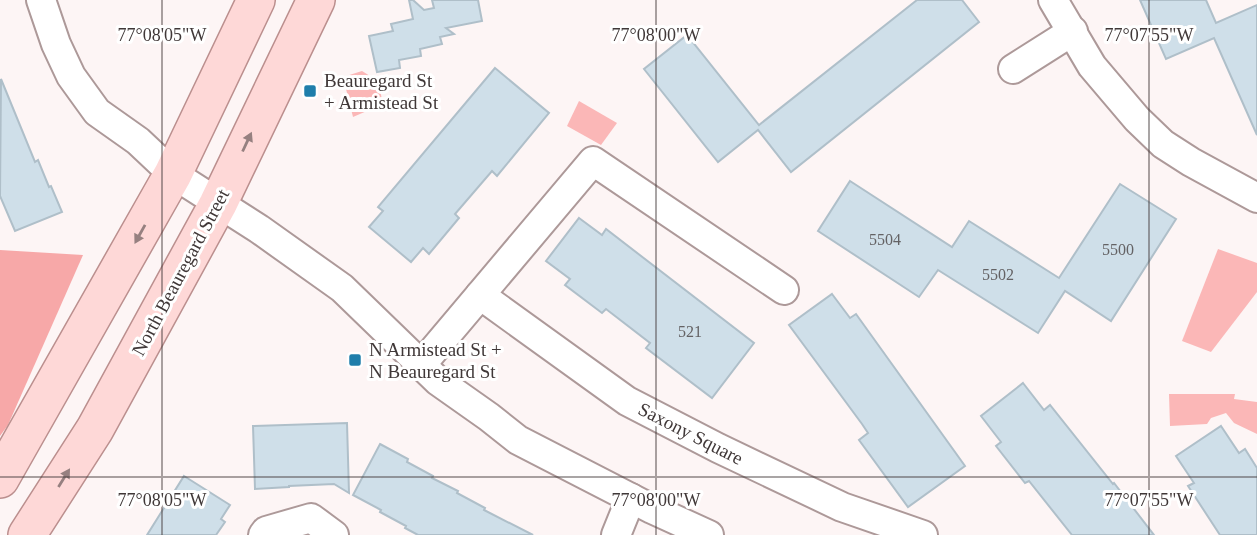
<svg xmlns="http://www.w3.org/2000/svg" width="1257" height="535" viewBox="0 0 1257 535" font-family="Georgia,serif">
	<rect width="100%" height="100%" fill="#fdf5f5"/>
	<g fill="#fbb7b7">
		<polygon points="362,71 378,81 383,104 353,117 343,77"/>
		<polygon points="579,101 617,123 601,145 567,126"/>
		<polygon points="1218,249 1257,263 1257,292 1211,352 1182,341"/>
		<polygon points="1169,394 1235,394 1234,399 1257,402 1257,434 1234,423 1226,413 1211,418 1207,424 1170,426"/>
	</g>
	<polygon fill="#f7a8a8" points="0,250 83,255 8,425 0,436"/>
	<g fill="#cfdfe9" stroke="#afbfc9" stroke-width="2">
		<polygon points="409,0 413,0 424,10 434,8 432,0 478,0 482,21 446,28 454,34 440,37 442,44 420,49 421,56 399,60 400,68 377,72 369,36 393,31 391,24 413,19"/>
		<polygon points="917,0 962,0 979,22 791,172 758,130 718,162 644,69 687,35 759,125"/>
		<polygon points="1140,0 1206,0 1216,23 1257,5 1257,135 1214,38 1166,59"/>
		<polygon points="495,68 549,113 497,176 492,171 455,214 459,218 429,254 423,248 411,262 369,227 383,211 378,207"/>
		<polygon points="1,79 35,162 38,160 49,187 51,186 62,212 15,231 0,196"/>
		<polygon points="850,181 952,247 969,221 1059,278 1120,184 1176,219 1111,321 1065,291 1038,333 938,270 919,297 818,231"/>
		<polygon points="579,218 602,235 606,229 754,343 712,398 646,348 650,343 606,309 602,313 565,285 570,279 546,261"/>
		<polygon points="832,294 850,318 856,314 965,466 908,507 859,440 868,433 862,424 789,325"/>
		<polygon points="1023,383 1044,410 1050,405 1113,484 1114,483 1154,535 1072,535 1029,481 1025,483 996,446 1001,442 981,416"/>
		<polygon points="347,423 349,493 334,484 289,486 289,487 255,489 253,426"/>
		<polygon points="1221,426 1239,453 1245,449 1257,468 1257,535 1220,535 1188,486 1194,483 1176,456"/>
		<polygon points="380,444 408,459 407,462 433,476 432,478 458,491 457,493 485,508 484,510 533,535 418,535 405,528 406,526 380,512 381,510 353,495"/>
		<polygon points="184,476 230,505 221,519 225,522 216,535 147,535"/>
	</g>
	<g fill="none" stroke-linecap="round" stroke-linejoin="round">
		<g stroke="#ad9999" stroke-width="32">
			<g id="minor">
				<polyline points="41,0 56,44 71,76 97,112 138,141 173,174 259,229 342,288 438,381 489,417 518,440 652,509 709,535"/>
				<polyline points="1053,0 1092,66 1137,119 1163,144 1191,162 1257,198"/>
				<polyline points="1013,69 1073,31"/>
				<polyline points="480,295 627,401 718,448 842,507 923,535"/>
				<polyline points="421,365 593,161 784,290"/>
				<polyline points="263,535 266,531 311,518 334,535"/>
				<polyline points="616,535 631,498"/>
			</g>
		</g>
		<g stroke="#bb8f8e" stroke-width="40">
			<g id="major">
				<polyline points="0,479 173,174 256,0"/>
				<polyline points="27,535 95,429 218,204 316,0"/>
			</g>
		</g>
		<use href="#minor" stroke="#fff" stroke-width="28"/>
		<use href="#major" stroke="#fed8d7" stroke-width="37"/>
	</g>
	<defs><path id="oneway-solid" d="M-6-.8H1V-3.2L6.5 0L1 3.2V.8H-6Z" transform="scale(1.75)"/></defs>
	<g fill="#968080">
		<use href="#oneway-solid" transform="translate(247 142) rotate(-65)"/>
		<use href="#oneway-solid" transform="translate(140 234) rotate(119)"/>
		<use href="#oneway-solid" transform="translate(64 478) rotate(-58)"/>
	</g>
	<path fill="none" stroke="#403838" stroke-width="2" stroke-opacity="0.45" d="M162 0V535M656 0V535M1149 0V535M0 477H1257"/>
	<g fill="#1f7eab" stroke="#fff" stroke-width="2.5">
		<rect x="303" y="84" width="14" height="14" rx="3.5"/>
		<rect x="348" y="353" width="14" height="14" rx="3.5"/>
	</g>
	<g text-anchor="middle" stroke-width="6" stroke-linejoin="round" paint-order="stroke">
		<g font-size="16" fill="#646264">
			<text x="885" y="245">5504</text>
			<text x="1118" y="255">5500</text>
			<text x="998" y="280">5502</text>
			<text x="690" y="337">521</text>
		</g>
		<g font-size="19" fill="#403838" stroke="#fff" text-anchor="start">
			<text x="324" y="87">Beauregard St<tspan x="324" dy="22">+ Armistead St</tspan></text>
			<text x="369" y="356">N Armistead St +<tspan x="369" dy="22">N Beauregard St</tspan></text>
		</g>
		<g font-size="19" fill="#403838" stroke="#fff">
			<text transform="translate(180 272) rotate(-62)" y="7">North Beauregard Street</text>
			<text transform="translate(691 433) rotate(27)" y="7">Saxony Square</text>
		</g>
	</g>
	<g font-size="18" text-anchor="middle" fill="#403838" stroke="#fff" stroke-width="6" stroke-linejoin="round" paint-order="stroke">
		<text x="162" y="41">77°08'05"W</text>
		<text x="656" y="41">77°08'00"W</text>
		<text x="1149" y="41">77°07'55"W</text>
		<text x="162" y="506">77°08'05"W</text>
		<text x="656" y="506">77°08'00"W</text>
		<text x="1149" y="506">77°07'55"W</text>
	</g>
</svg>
